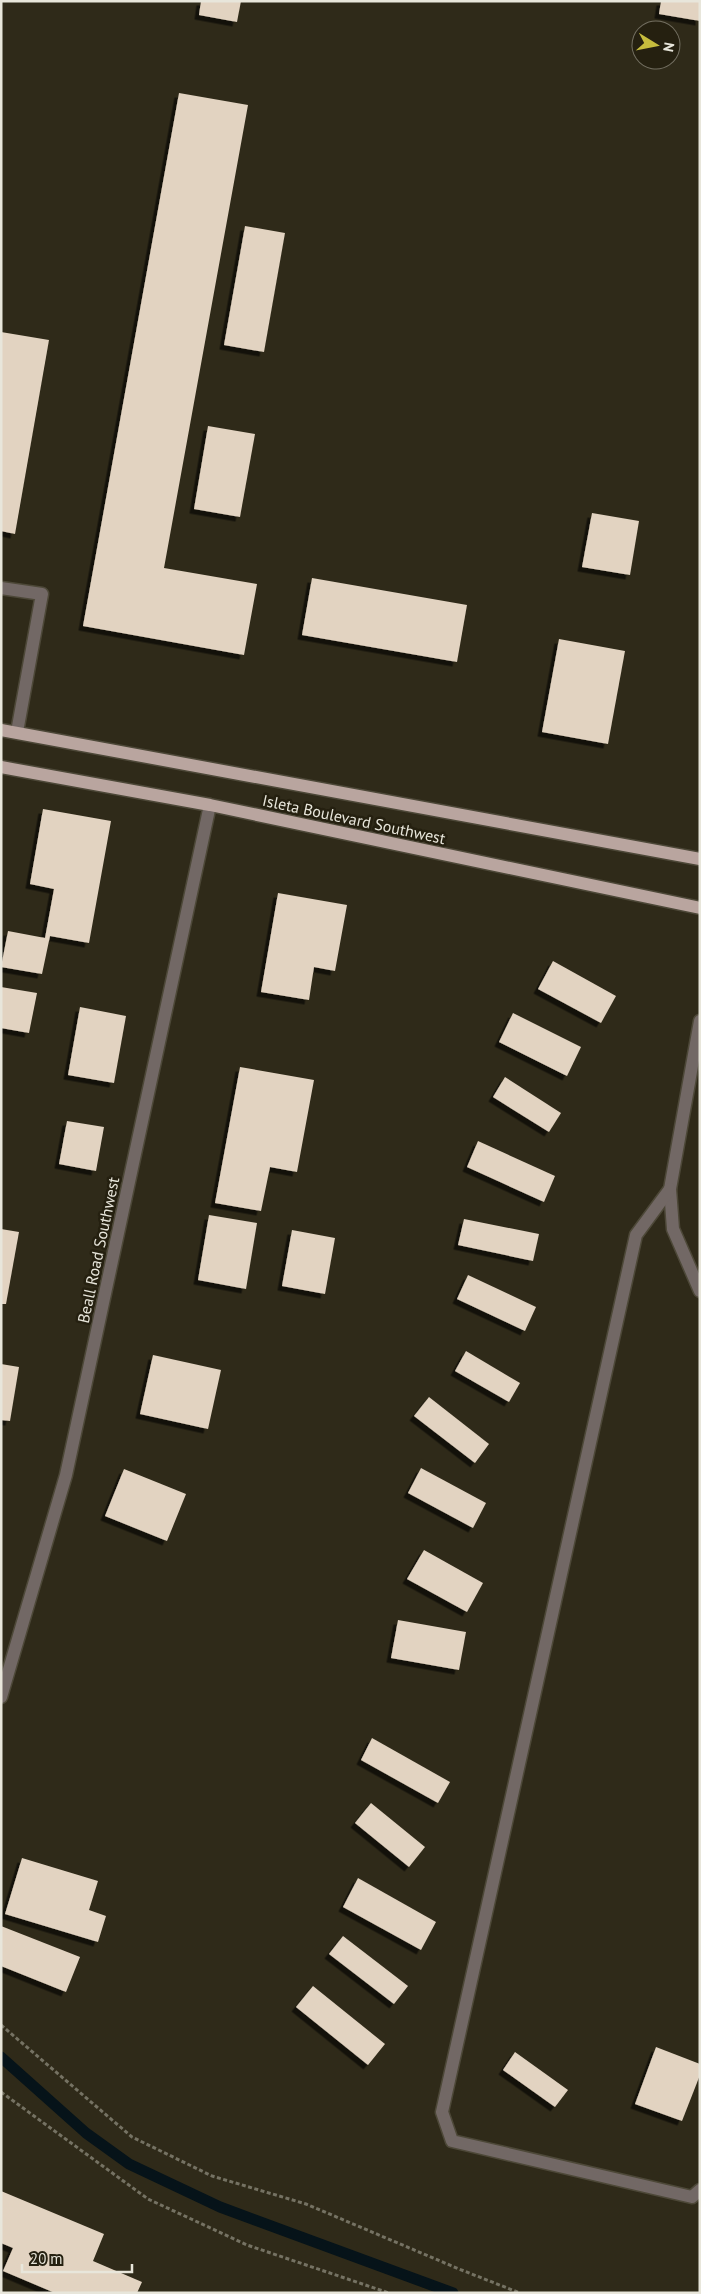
<svg xmlns="http://www.w3.org/2000/svg" width="701" height="2294" viewBox="0 0 701 2294" font-family="'PT Sans',sans-serif">
	<defs>
		<filter id="shadow"><feDropShadow dx="-4.5" dy="4.5" stdDeviation="0" flood-color="#0009"/></filter>
	</defs>
	<rect width="100%" height="100%" fill="#2f2a19"/>
	<g fill="none" stroke-linecap="round" stroke-linejoin="round">
		<polyline stroke="#061319" stroke-width="11" points="1,2057 86,2133 129,2164 220,2207 453,2293"/>
	</g>
	<g fill="#e2d3c1" filter="url(#shadow)">
		<polygon points="201,1 241,1 237,22 199,15"/>
		<polygon points="661,1 700,1 700,21 659,14"/>
		<polygon points="179,93 248,105 164,568 257,584 244,655 83,626"/>
		<polygon points="245,226 285,233 264,352 224,345"/>
		<polygon points="1,332 49,340 15,534 1,531"/>
		<polygon points="208,426 255,434 240,517 194,509"/>
		<polygon points="592,513 639,521 630,575 582,567"/>
		<polygon points="312,578 467,605 457,662 302,635"/>
		<polygon points="559,639 625,651 608,744 542,732"/>
		<polygon points="43,809 111,821 89,943 50,936 42,974 1,967 8,931 45,938 54,889 30,884"/>
		<polygon points="278,893 347,905 335,971 314,967 309,1000 261,992"/>
		<polygon points="553,961 616,996 601,1023 538,989"/>
		<polygon points="1,987 37,993 29,1033 1,1028"/>
		<polygon points="80,1007 126,1016 114,1083 68,1075"/>
		<polygon points="513,1013 581,1047 567,1076 499,1042"/>
		<polygon points="240,1067 314,1080 297,1172 270,1167 261,1211 215,1203"/>
		<polygon points="505,1077 561,1113 549,1132 493,1097"/>
		<polygon points="67,1121 104,1127 96,1171 59,1164"/>
		<polygon points="478,1141 555,1176 544,1202 467,1167"/>
		<polygon points="209,1215 257,1223 246,1289 198,1280"/>
		<polygon points="464,1219 539,1234 533,1261 458,1245"/>
		<polygon points="1,1229 19,1232 6,1304 1,1304"/>
		<polygon points="292,1230 335,1238 325,1294 282,1286"/>
		<polygon points="468,1275 536,1307 525,1331 457,1299"/>
		<polygon points="466,1351 520,1383 509,1402 455,1371"/>
		<polygon points="153,1355 221,1370 208,1429 140,1414"/>
		<polygon points="1,1364 19,1367 10,1421 1,1420"/>
		<polygon points="429,1397 489,1444 475,1463 414,1416"/>
		<polygon points="421,1468 486,1503 473,1528 408,1493"/>
		<polygon points="124,1469 186,1494 167,1541 105,1516"/>
		<polygon points="424,1550 483,1583 467,1612 407,1579"/>
		<polygon points="398,1620 466,1632 459,1670 391,1658"/>
		<polygon points="372,1738 450,1782 438,1803 361,1760"/>
		<polygon points="371,1803 425,1847 409,1867 355,1823"/>
		<polygon points="22,1858 98,1881 89,1910 106,1916 98,1942 5,1914"/>
		<polygon points="358,1878 436,1922 421,1950 343,1907"/>
		<polygon points="1,1926 80,1957 66,1992 1,1966"/>
		<polygon points="343,1936 408,1986 394,2004 329,1954"/>
		<polygon points="313,1986 385,2044 368,2065 296,2007"/>
		<polygon points="656,2047 700,2064 700,2075 682,2121 635,2104"/>
		<polygon points="515,2052 568,2090 555,2107 503,2070"/>
		<polygon points="1,2191 104,2234 93,2261 142,2282 137,2293 55,2293 3,2271 13,2248 1,2243"/>
	</g>
	<g fill="none" stroke-linecap="round" stroke-linejoin="round">
		<g stroke="#4d4838" stroke-width="15">
			<g id="minor">
				<polyline points="1,588 42,594 17,732"/>
				<polyline points="700,1021 670,1189 673,1229 700,1291"/>
				<polyline points="670,1189 636,1235 442,2112 452,2141 692,2197 700,2190"/>
				<polyline points="1,1697 66,1475 210,805"/>
			</g>
		</g>
		<g stroke="#4d4838" stroke-width="15">
			<g id="major">
				<polyline points="1,730 700,859"/>
				<polyline points="1,767 210,805 700,908"/>
			</g>
		</g>
		<g stroke="#757263" stroke-width="3" stroke-dasharray="4 2.5" stroke-linecap="butt">
			<polyline points="1,2025 132,2137 212,2176 306,2204 459,2269 520,2293"/>
			<polyline points="1,2092 148,2199 247,2245 389,2293"/>
		</g>
		<use href="#minor" stroke="#726865" stroke-width="12"/>
		<use href="#major" stroke="#b9a59f" stroke-width="12"/>
	</g>
	<g text-anchor="middle" stroke-width="5" stroke-linejoin="round" paint-order="stroke">
		<g font-size="16" fill="#e8e6db" stroke="#252010">
			<text transform="translate(354 819) rotate(12)" y="6">Isleta Boulevard Southwest</text>
			<text transform="translate(98 1250) rotate(-78)" y="6">Beall Road Southwest</text>
		</g>
	</g>
	<rect width="701" height="2294" fill="none" stroke="#e8e6db" stroke-width="5"/>
	<g transform="translate(656 45) rotate(100)"><circle r="24" fill="#252010" stroke="#736f61"/>
	<path d="M0-4L9 19L0 12L-9 19Z" fill="#c6bc3d"/>
	<text y="-8" font-size="14" font-weight="bold" text-anchor="middle" fill="#e8e6db">N</text>
	</g>
	<path d="M22 2264v8h110v-8" fill="none" stroke="#e8e6db" stroke-width="2.5"/>
	<text x="30" y="2264" font-size="15" fill="#e8e6db" stroke="#252010" stroke-width="4" paint-order="stroke">20 m</text>
</svg>
